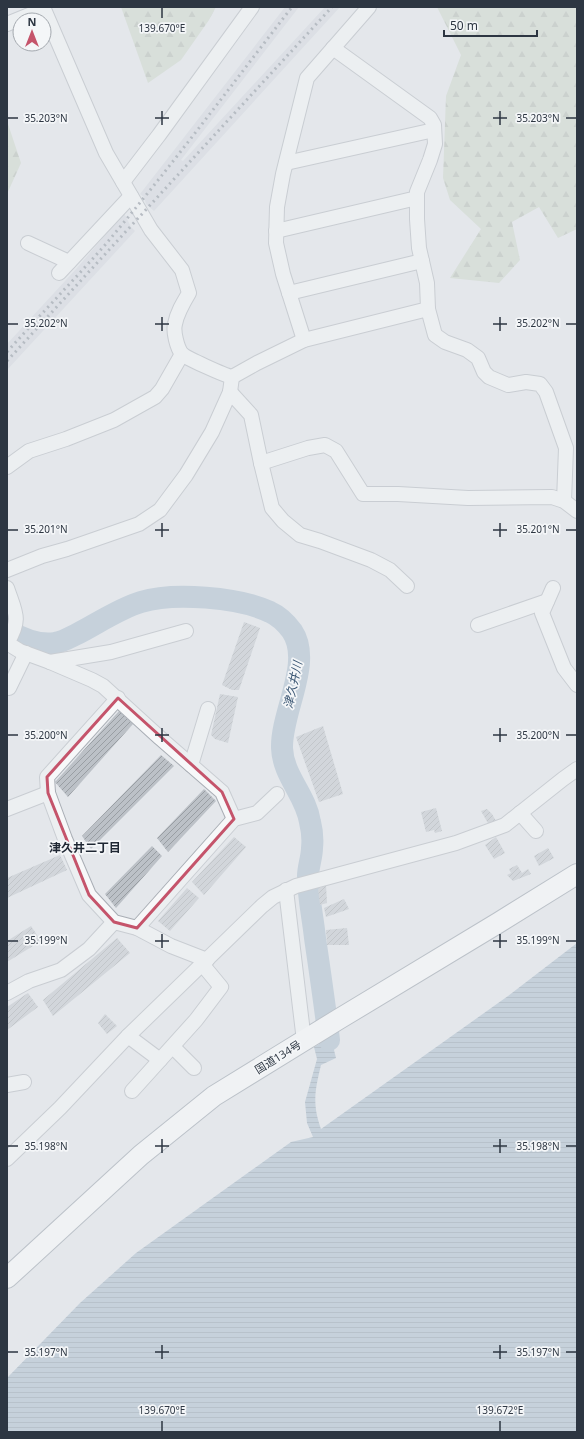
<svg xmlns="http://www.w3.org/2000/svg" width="584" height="1439" viewBox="0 0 584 1439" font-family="'Noto Sans','Noto Sans JP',sans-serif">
	<defs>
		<pattern id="forest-firs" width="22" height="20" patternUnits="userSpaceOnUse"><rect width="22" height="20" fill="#cad4c6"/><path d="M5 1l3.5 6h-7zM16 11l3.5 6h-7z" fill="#aeb7ab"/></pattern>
		<pattern id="water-rules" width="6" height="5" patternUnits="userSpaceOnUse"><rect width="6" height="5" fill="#a2b6c8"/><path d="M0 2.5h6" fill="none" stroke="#8495a4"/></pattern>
		<pattern id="building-hatch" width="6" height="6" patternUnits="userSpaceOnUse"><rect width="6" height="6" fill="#bcc1c7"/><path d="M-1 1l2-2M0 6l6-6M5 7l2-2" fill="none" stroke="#999ea3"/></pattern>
	</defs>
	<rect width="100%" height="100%" fill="#e4e7eb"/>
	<g fill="#d2d6dd">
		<polygon points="285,7 299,7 181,160 183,161 325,7 340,7 154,211 146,204 144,197 140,194"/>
		<polygon points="124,213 131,227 135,231 7,370 7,344 77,268"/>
	</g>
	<g fill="url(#forest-firs)">
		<polygon points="121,7 216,7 209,20 181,60 148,83"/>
		<polygon points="437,7 577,7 577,229 558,238 539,207 512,222 520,260 499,283 450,278 481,229 450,200 443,178 446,96 461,55"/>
		<polygon points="7,121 21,163 7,194"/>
	</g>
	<path fill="url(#water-rules)" d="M577 943V1432H7V1378L80 1303 136 1253 291 1142 313 1137 307 1123 305 1102 317 1059 314 1047 331 1038 336 1058 321 1065C315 1090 312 1104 321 1129L508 996Z"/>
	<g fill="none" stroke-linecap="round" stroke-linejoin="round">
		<path stroke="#a2b6c8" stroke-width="22" d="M7 630C21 638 38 646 55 643 62 642 69 638 75 635 97 624 118 609 141 602 173 592 239 597 270 612 279 616 286 623 292 631 313 662 281 712 282 748 283 776 306 795 310 822 312 830 313 839 312 848 312 857 308 867 308 876 308 897 313 918 315 938 320 972 325 1006 329 1040"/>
	</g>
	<g fill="url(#building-hatch)">
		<polygon points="244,622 260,628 239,690 232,690 222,685"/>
		<polygon points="220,694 238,697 228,743 215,739 211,735"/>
		<polygon points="119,711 133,724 68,797 55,782"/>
		<polygon points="323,726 343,794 319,802 296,737"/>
		<polygon points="161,755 174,766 91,849 82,836"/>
		<polygon points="204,789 216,801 168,852 157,838"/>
		<polygon points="436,808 442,831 435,833 434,830 426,832 421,812"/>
		<polygon points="487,809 492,814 496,821 489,825 481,811"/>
		<polygon points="234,837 246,847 204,895 192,882"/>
		<polygon points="496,837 505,853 494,859 485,845"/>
		<polygon points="152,846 162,856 116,908 105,894"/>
		<polygon points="548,848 554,858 539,866 534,856"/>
		<polygon points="60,855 67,870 7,898 7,878"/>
		<polygon points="517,865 522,873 528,869 531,874 513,881 507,875 511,873 509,869"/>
		<polygon points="326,885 327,903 320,905 318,889"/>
		<polygon points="187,888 199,898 170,931 158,921"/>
		<polygon points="344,899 349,909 326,917 324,908"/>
		<polygon points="31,926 41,941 7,962 7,941"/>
		<polygon points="347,928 349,945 327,945 326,930"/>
		<polygon points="117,938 130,953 53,1016 43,1000"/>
		<polygon points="28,993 38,1007 7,1030 7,1007"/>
		<polygon points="105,1014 117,1026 107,1034 98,1023"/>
	</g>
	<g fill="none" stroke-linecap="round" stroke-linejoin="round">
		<g stroke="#a9aeb5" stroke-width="16">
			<g id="minor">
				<path d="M43 7 106 153 151 230 182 270 189 293C183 303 177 313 175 324 173 331 177 348 182 354 186 358 224 375 232 377L257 363 304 340 428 309 427 283 419 248 417 219V192L430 160 435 144 434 125 430 118 333 48"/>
				<polyline points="7,24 44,9"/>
				<polyline points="286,163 434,130"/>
				<polyline points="123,182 159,135 252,7"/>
				<polyline points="276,231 417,198"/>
				<polyline points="28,243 69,262"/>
				<polyline points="59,273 131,196"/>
				<polyline points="289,293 422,261"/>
				<polyline points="428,309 435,335 445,342 467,350 478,358 484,372 489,377 508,385 526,382 540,384 546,392 566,448 564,501"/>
				<polyline points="304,340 283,274 276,243 277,207 283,174 307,78 369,7"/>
				<polyline points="230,392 251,415 261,463 272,508 283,521 300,535 320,541 371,560 390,570 407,586"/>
				<polyline points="261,463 308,448 325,445 336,451 363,494 398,494 468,498 552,497 564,501 577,511"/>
				<polyline points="7,467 29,451 66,439 114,420 155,397 162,389 182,354"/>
				<polyline points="7,570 42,556 67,549 139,524 160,510 186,475 212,432 230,392 232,377"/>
				<path d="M7 588C15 612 22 619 7 643"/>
				<polyline points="553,588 542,613 564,668 577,685"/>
				<polyline points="478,625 547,601"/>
				<polyline points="7,643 20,651 50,662 92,680 103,686 160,738 222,792 234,819"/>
				<polyline points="50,662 111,652 186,631"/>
				<polyline points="9,688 26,653"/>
				<polyline points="118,698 47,777 48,793 65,839 89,895 114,922 137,928 171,946 207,960"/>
				<polyline points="191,765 208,709"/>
				<polyline points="7,809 48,793"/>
				<polyline points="520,813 536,831"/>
				<polyline points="286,890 304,1041"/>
				<polyline points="137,928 234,819 257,813 277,794"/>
				<polyline points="7,993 29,981 61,970 89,949 114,922"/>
				<polyline points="128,1036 160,1060"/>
				<polyline points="173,1047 194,1068"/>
				<polyline points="7,1085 24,1082"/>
				<polyline points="132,1091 196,1020 221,987 202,964"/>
				<polyline points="7,1159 60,1108 128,1036 262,906 273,897 296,886 456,843 505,825 563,779 577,769"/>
			</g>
		</g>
		<g stroke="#8c95a0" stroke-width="22">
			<polyline id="highway" points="7,1278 141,1155 214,1096 339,1019 498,923 577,874"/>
		</g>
		<use href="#minor" stroke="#f7f8f9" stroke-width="14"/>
		<use href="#highway" stroke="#fff" stroke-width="20"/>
		<g stroke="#7f8793" stroke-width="3" stroke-dasharray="2 4" stroke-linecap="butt">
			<path d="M7 352C39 316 73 281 105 245 170 168 230 87 292 7"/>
			<polyline points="7,361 332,7"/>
		</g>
	</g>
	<path d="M0 0H584V1439H0ZM118 698 222 792 234 819 137 928 114 922 89 895 48 793 47 777Z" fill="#e4e7eb" fill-opacity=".55" fill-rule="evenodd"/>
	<path fill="none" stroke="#c5546b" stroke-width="3" stroke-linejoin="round" d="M118 698 222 792 234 819 137 928 114 922 89 895 48 793 47 777Z"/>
	<path fill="none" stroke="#2d3642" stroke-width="1.5" d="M162 8V18M162 111V125M500 111V125M8 118H18M155 118H169M493 118H507M566 118H576M162 317V331M500 317V331M8 324H18M155 324H169M493 324H507M566 324H576M162 523V537M500 523V537M8 530H18M155 530H169M493 530H507M566 530H576M162 728V742M500 728V742M8 735H18M155 735H169M493 735H507M566 735H576M162 934V948M500 934V948M8 941H18M155 941H169M493 941H507M566 941H576M162 1139V1153M500 1139V1153M8 1146H18M155 1146H169M493 1146H507M566 1146H576M162 1345V1359M500 1345V1359M8 1352H18M155 1352H169M493 1352H507M566 1352H576M162 1421V1431M500 1421V1431"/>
	<g text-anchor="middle" stroke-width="3.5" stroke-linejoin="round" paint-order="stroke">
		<g font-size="11" fill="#2d3642" stroke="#f4f6f8">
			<text transform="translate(278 1057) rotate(-32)" y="4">国道134号</text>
		</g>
		<g font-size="12" font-style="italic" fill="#3a5673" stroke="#f4f6f8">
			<text transform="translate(293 685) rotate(-78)" y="4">津久井川</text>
		</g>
		<g font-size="12" font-weight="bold" fill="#1f2733" stroke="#f4f6f8">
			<text x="85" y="852">津久井二丁目</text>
		</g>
	</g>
	<g font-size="10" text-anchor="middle" fill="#2d3642" stroke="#f4f6f8" stroke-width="3.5" stroke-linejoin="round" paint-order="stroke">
		<text x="162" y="32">139.670°E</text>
		<text x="46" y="122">35.203°N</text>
		<text x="538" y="122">35.203°N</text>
		<text x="46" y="327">35.202°N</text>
		<text x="538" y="327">35.202°N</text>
		<text x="46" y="533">35.201°N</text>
		<text x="538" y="533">35.201°N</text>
		<text x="46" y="739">35.200°N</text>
		<text x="538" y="739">35.200°N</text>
		<text x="46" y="944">35.199°N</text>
		<text x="538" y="944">35.199°N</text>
		<text x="46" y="1150">35.198°N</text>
		<text x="538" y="1150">35.198°N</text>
		<text x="46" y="1356">35.197°N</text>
		<text x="538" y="1356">35.197°N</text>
		<text x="162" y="1414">139.670°E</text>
		<text x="500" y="1414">139.672°E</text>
	</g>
	<rect width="584" height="1439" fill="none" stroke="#2d3642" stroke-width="16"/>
	<g transform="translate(32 32)"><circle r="19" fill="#f4f6f8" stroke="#a4a9af"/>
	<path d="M0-3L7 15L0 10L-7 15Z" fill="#c5546b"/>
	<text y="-6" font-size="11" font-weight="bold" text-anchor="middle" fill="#2d3642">N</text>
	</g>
	<path d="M444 30v6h93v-6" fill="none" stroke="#2d3642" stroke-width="2"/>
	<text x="450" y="30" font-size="12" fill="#2d3642" stroke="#f4f6f8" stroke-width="3" paint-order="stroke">50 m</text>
</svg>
